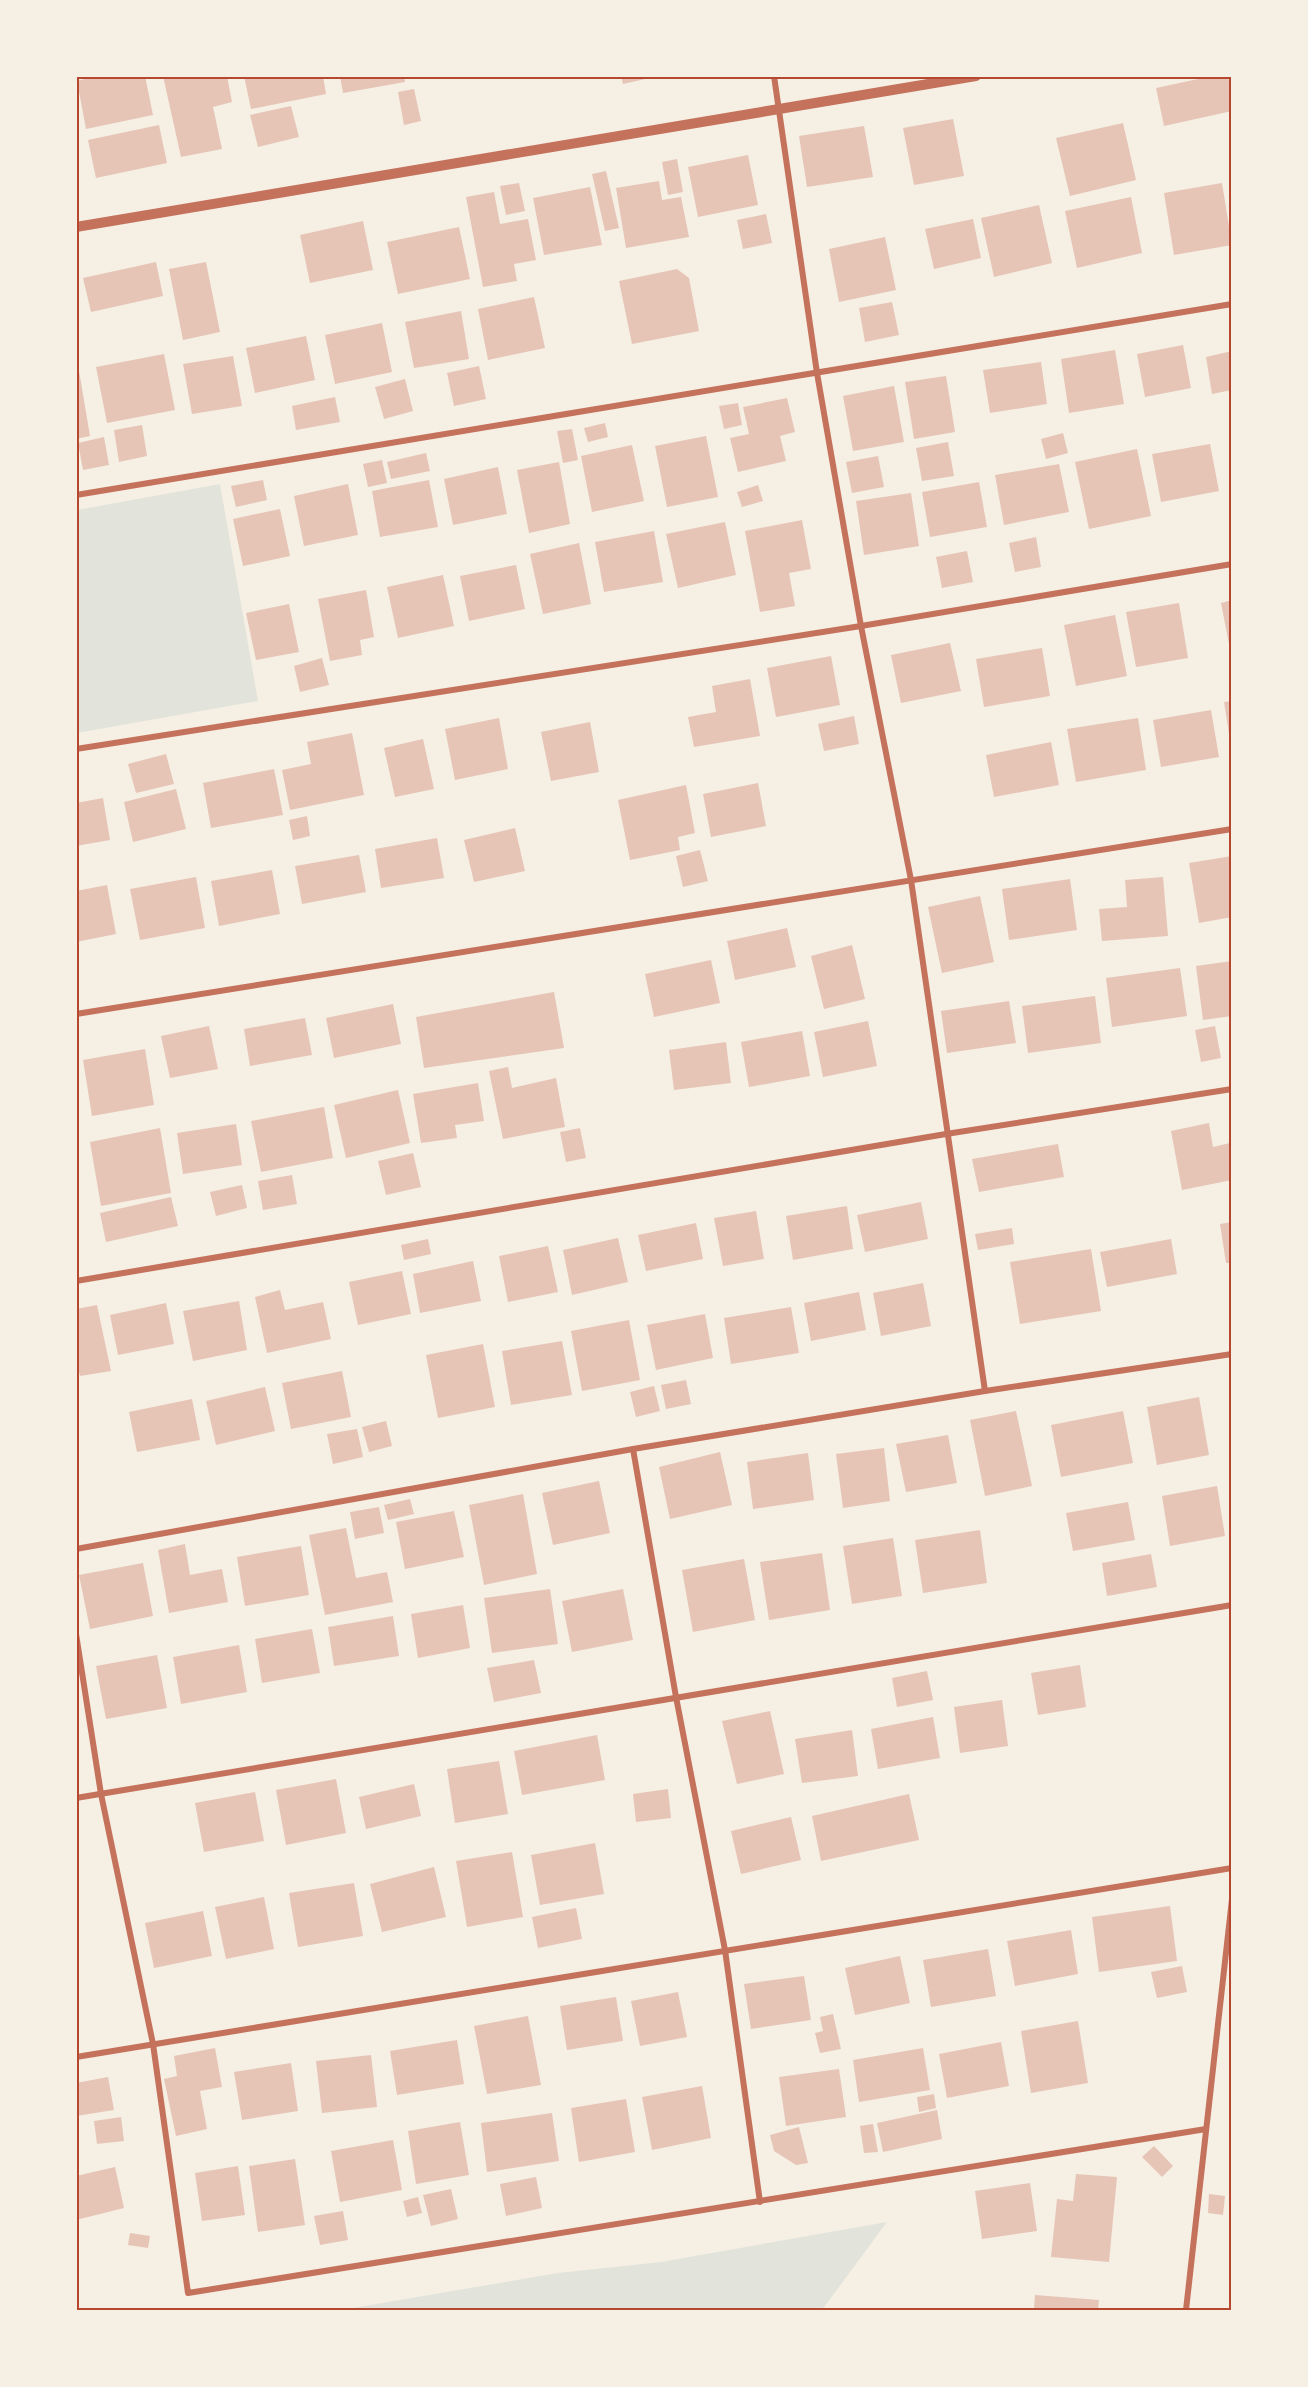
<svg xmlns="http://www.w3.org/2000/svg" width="1308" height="2387" viewBox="0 0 1308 2387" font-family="'Golos Text',sans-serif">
	<rect width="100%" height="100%" fill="#f6efe4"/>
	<g fill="#e2e4dc">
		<polygon points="220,484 258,701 77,733 77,510"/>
		<polygon points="887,2222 822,2310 341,2310 558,2273 661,2262"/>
	</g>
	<g fill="#e6c5b7">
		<polygon points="97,76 145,76 153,115 86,129 77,81"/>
		<polygon points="163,76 227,76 232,102 213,107 222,149 181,157"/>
		<polygon points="244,76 323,76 326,94 251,109"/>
		<polygon points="340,76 404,76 405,82 343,93"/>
		<polygon points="621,76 653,76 654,77 623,84"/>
		<polygon points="1212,76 1228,76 1232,96 1232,111 1164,126 1156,88"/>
		<polygon points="414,89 421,121 404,125 398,92"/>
		<polygon points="291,106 299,137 258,147 250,115"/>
		<polygon points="953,119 964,176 914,185 903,128"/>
		<polygon points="1123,123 1136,180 1070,196 1056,138"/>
		<polygon points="159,125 167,163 96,178 88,140"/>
		<polygon points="864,126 873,177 807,187 799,136"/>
		<polygon points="748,155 758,205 698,217 688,167"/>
		<polygon points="677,159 683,192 668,195 662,162"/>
		<polygon points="606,171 619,228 605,231 592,174"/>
		<polygon points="659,181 662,200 681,197 689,237 626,248 616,188"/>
		<polygon points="519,183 525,211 506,215 500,186"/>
		<polygon points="1222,183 1232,245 1174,255 1164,193"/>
		<polygon points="590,187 602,245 544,255 533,198"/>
		<polygon points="494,192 500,224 528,219 536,260 514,264 517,281 483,287 466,197"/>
		<polygon points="1131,197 1142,253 1077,268 1065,211"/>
		<polygon points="1039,205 1052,263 994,277 981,218"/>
		<polygon points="766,214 772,243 743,249 737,220"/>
		<polygon points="973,219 981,258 934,269 925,229"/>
		<polygon points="363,221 373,270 310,283 300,235"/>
		<polygon points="459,227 470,279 398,294 387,242"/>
		<polygon points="885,237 896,290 839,302 829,249"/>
		<polygon points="156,262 163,296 91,312 83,278"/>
		<polygon points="206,262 220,332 183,340 169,269"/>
		<polygon points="677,269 689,278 699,331 632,344 619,281"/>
		<polygon points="534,297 545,348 488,360 478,309"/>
		<polygon points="892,302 899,335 865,342 859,308"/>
		<polygon points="461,311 469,359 414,368 405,322"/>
		<polygon points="382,323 392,372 335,384 325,335"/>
		<polygon points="306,336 315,380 255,393 246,348"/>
		<polygon points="1183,345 1191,388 1145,397 1137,354"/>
		<polygon points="1115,350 1124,404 1069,413 1061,359"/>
		<polygon points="1232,351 1232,390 1212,394 1206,357"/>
		<polygon points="164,354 175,410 107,423 96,367"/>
		<polygon points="233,356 242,406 192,414 183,364"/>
		<polygon points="1041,362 1047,404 990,413 983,370"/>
		<polygon points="479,366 486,399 454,406 447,373"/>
		<polygon points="79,371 90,436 76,439 76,372"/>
		<polygon points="946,376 955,432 914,439 905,382"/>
		<polygon points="405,379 413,411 384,419 375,387"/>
		<polygon points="894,386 904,442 853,451 843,396"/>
		<polygon points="335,397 340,422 296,430 292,406"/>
		<polygon points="787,398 795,432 780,436 786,461 738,472 730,438 749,434 743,407"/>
		<polygon points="738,403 742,425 724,429 719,406"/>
		<polygon points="605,423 608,437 588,442 584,428"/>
		<polygon points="142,425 147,456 119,462 114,430"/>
		<polygon points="572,429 578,460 563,463 557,431"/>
		<polygon points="1063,433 1068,453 1046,459 1041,439"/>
		<polygon points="706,436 718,497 667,507 655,446"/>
		<polygon points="104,437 109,465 83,470 78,443"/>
		<polygon points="948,442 954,476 922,481 916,448"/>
		<polygon points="1210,444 1219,491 1161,502 1152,454"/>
		<polygon points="632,445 644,501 592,512 581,456"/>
		<polygon points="1137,449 1151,516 1089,529 1075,462"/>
		<polygon points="426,453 430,471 391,479 387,462"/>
		<polygon points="878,456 884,487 852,493 846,462"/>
		<polygon points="382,460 387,483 368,487 363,464"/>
		<polygon points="559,462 570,524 529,533 517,470"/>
		<polygon points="1059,464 1069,512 1004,525 995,475"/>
		<polygon points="498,467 507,514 453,525 444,479"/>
		<polygon points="263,480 267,500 236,507 231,486"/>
		<polygon points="429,480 438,527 380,537 372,491"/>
		<polygon points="979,482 987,527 930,537 922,492"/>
		<polygon points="348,484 358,535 304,546 294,496"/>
		<polygon points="758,485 763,501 742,507 737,492"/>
		<polygon points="911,493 919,546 864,555 856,501"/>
		<polygon points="280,509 290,556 243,566 233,519"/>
		<polygon points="802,520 811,569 789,573 795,606 760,612 745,531"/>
		<polygon points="725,522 736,575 678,588 666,534"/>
		<polygon points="654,531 663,582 604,592 595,542"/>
		<polygon points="1036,537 1041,567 1015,572 1009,543"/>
		<polygon points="579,543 591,604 543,614 530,554"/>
		<polygon points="967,551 973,582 942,588 936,557"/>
		<polygon points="516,565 525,609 469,621 460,576"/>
		<polygon points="443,575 454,626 398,638 387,587"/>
		<polygon points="366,590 374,637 360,640 362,655 330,661 318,599"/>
		<polygon points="1232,600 1232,643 1229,644 1221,603"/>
		<polygon points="1179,603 1188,658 1136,667 1126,612"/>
		<polygon points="289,604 299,652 256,660 246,613"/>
		<polygon points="1115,615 1127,676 1076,686 1064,625"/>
		<polygon points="950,643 961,691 901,703 891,655"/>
		<polygon points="1042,648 1050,696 984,707 976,659"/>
		<polygon points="831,656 840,705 776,717 767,668"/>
		<polygon points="322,658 329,685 300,692 294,666"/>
		<polygon points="750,679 760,736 694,747 688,717 716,712 712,686"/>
		<polygon points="1232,701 1232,740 1230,740 1224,702"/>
		<polygon points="1211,710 1219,757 1161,767 1153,720"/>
		<polygon points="854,716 859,744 824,751 818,724"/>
		<polygon points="499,718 508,769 455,780 445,729"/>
		<polygon points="1138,718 1146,770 1076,782 1067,729"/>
		<polygon points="590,722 599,772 551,781 541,732"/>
		<polygon points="352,733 364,795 290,810 282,770 311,764 307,742"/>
		<polygon points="423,739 434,789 395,797 384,748"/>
		<polygon points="1051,742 1059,785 994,797 986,755"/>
		<polygon points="166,754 174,784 136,793 128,764"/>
		<polygon points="274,769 283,815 211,828 203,783"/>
		<polygon points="758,783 766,826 711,837 703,794"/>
		<polygon points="686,785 695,833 678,837 680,850 630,860 618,800"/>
		<polygon points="176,789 186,829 133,842 124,802"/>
		<polygon points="103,798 110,840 76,846 76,803"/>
		<polygon points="307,816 310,836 293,840 289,820"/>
		<polygon points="515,828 525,871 474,882 464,840"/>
		<polygon points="437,838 444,878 381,888 375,849"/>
		<polygon points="700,850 708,881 683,887 676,856"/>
		<polygon points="359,855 366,892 302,904 295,866"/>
		<polygon points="1232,856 1232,917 1199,923 1189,863"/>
		<polygon points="272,870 280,914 219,926 211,881"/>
		<polygon points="196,877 205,928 140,940 130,889"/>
		<polygon points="1163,877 1168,936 1102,941 1099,909 1127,907 1125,880"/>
		<polygon points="1070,879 1077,930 1009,940 1002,889"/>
		<polygon points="107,885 116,934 76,942 76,891"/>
		<polygon points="980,896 994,962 942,973 928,907"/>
		<polygon points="787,928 796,967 735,980 727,941"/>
		<polygon points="852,945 865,999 824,1009 811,956"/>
		<polygon points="711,960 720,1003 654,1017 645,974"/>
		<polygon points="1232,961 1232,1016 1203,1020 1196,966"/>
		<polygon points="1180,968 1187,1016 1112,1027 1106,978"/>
		<polygon points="554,992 564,1048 424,1068 416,1017"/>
		<polygon points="1095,996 1101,1043 1028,1053 1022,1006"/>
		<polygon points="1009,1001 1016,1043 947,1053 941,1011"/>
		<polygon points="393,1004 401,1044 334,1058 326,1018"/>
		<polygon points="305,1018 312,1055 250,1066 244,1029"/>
		<polygon points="868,1021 877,1066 823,1077 814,1032"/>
		<polygon points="209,1026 218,1069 170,1078 161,1036"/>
		<polygon points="1215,1026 1221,1058 1201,1062 1195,1030"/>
		<polygon points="802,1031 810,1076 749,1087 741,1042"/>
		<polygon points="726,1042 731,1083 674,1090 669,1050"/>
		<polygon points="145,1049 154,1105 92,1116 83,1060"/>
		<polygon points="508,1067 512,1088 556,1078 565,1127 503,1139 489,1071"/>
		<polygon points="478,1083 484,1121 455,1125 457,1138 421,1143 413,1094"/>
		<polygon points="398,1090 410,1143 346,1158 334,1105"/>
		<polygon points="324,1107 333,1158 261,1172 251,1121"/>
		<polygon points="1209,1123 1213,1147 1230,1143 1232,1180 1182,1190 1171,1131"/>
		<polygon points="236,1124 242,1165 183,1174 177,1133"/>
		<polygon points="160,1128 171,1193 101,1206 90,1142"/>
		<polygon points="580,1128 586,1158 566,1162 560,1132"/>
		<polygon points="1058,1144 1064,1177 979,1192 972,1159"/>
		<polygon points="413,1153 421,1187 386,1195 378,1161"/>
		<polygon points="292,1175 297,1204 263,1210 258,1181"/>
		<polygon points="242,1185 247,1208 216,1216 210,1192"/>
		<polygon points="171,1197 178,1226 106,1242 100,1213"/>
		<polygon points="921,1202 928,1239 865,1252 857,1215"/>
		<polygon points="847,1206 853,1249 793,1260 786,1216"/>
		<polygon points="756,1211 764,1259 723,1266 714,1218"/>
		<polygon points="1232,1222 1232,1263 1226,1263 1220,1224"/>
		<polygon points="696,1223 703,1259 646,1271 638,1235"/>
		<polygon points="1012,1228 1014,1244 978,1250 975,1234"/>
		<polygon points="618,1238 628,1282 572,1295 563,1250"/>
		<polygon points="428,1239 431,1254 404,1260 401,1245"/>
		<polygon points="1171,1239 1177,1274 1107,1287 1100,1252"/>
		<polygon points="548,1246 558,1292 508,1302 499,1256"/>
		<polygon points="1091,1249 1101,1311 1020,1324 1010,1262"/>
		<polygon points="473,1261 481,1301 420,1313 413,1274"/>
		<polygon points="402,1271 411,1314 358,1325 349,1282"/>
		<polygon points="923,1283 931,1326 881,1336 873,1293"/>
		<polygon points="280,1290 285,1310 323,1302 331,1339 267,1353 255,1297"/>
		<polygon points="859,1292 866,1330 811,1341 804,1303"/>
		<polygon points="239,1301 247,1350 193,1361 183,1311"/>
		<polygon points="166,1303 174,1344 118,1355 110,1315"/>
		<polygon points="97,1305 111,1371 80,1376 76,1359 76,1309"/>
		<polygon points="791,1307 799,1353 731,1364 724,1318"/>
		<polygon points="705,1314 713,1358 656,1370 647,1325"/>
		<polygon points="629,1320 640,1380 582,1391 571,1331"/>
		<polygon points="562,1341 572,1395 511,1405 502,1351"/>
		<polygon points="483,1344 495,1407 438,1418 426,1355"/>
		<polygon points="342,1371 351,1417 291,1429 282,1383"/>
		<polygon points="686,1380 691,1404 666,1409 661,1385"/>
		<polygon points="654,1386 660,1411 636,1417 630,1392"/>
		<polygon points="265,1387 275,1431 216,1445 206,1401"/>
		<polygon points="1199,1397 1209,1455 1157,1465 1147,1407"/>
		<polygon points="192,1399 200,1440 137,1452 129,1412"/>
		<polygon points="1016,1411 1032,1486 985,1496 970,1420"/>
		<polygon points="1123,1411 1133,1463 1061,1477 1051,1425"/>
		<polygon points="386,1421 392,1446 369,1452 362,1427"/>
		<polygon points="357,1429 363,1457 333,1464 327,1434"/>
		<polygon points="948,1435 957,1483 906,1492 896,1444"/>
		<polygon points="884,1448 890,1501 843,1508 836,1454"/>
		<polygon points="720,1452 732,1505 670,1519 659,1467"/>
		<polygon points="808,1453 814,1500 753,1509 747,1462"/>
		<polygon points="599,1481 610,1533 553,1545 542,1493"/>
		<polygon points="1217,1486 1225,1536 1170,1546 1162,1496"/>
		<polygon points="523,1494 537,1574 484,1585 469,1505"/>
		<polygon points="410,1499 414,1514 388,1520 384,1505"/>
		<polygon points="1128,1502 1135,1540 1073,1551 1066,1513"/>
		<polygon points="379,1507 384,1533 355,1539 350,1512"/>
		<polygon points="454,1511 464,1557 405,1569 396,1522"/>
		<polygon points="346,1528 356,1578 387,1572 393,1602 325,1615 309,1535"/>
		<polygon points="980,1530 987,1583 923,1593 915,1540"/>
		<polygon points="893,1538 902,1596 852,1604 843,1546"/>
		<polygon points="185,1544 190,1575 222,1569 228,1602 169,1613 158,1550"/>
		<polygon points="301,1546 309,1595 245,1606 237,1557"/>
		<polygon points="822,1553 830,1610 769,1620 760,1562"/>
		<polygon points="1151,1554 1157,1587 1107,1596 1102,1563"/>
		<polygon points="744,1559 755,1620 693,1632 682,1570"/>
		<polygon points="143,1563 153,1616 90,1629 79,1575"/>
		<polygon points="550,1589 558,1644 492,1653 484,1598"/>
		<polygon points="623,1589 633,1640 572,1652 562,1601"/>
		<polygon points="463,1605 470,1648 418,1658 411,1614"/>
		<polygon points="393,1616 399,1656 334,1666 328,1627"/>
		<polygon points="312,1629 320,1673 262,1683 255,1639"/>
		<polygon points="239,1645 247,1692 181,1704 173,1657"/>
		<polygon points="157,1655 167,1708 106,1719 96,1666"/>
		<polygon points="534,1660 541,1693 494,1702 487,1668"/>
		<polygon points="1080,1665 1086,1707 1038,1715 1031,1673"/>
		<polygon points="927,1671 933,1700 897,1707 892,1678"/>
		<polygon points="1002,1700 1008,1746 960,1753 954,1707"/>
		<polygon points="770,1711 784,1774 737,1784 722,1721"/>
		<polygon points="933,1717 940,1758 878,1769 871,1729"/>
		<polygon points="852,1730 858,1776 802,1783 795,1739"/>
		<polygon points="597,1735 605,1780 522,1795 514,1751"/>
		<polygon points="499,1761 508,1814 455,1823 447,1769"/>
		<polygon points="336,1779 346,1833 286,1845 276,1790"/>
		<polygon points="414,1784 421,1816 366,1829 359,1797"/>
		<polygon points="668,1789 671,1818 636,1822 633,1794"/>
		<polygon points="255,1792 264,1841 204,1852 195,1803"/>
		<polygon points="909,1794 919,1840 821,1861 812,1816"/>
		<polygon points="791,1817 801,1860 741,1874 731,1831"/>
		<polygon points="595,1843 604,1894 540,1905 531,1855"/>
		<polygon points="512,1852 523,1917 467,1927 456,1861"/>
		<polygon points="434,1867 446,1917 382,1932 370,1884"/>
		<polygon points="354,1883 363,1936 298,1947 289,1893"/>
		<polygon points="264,1897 274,1949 226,1959 215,1907"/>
		<polygon points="1170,1906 1177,1961 1099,1972 1092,1917"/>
		<polygon points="576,1908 582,1939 538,1948 532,1917"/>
		<polygon points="203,1911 212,1956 154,1968 145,1923"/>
		<polygon points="1071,1930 1078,1974 1015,1986 1007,1941"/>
		<polygon points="988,1949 996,1996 931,2007 923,1960"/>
		<polygon points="900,1956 910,2003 855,2015 845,1968"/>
		<polygon points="1182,1966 1187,1992 1157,1998 1151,1972"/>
		<polygon points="804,1976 811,2020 751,2029 744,1984"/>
		<polygon points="678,1992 687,2037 640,2046 631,2001"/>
		<polygon points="616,1997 623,2041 567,2050 560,2006"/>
		<polygon points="833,2014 841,2049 820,2053 815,2033 823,2031 820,2017"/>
		<polygon points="528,2016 541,2085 487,2094 474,2026"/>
		<polygon points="1078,2021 1088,2083 1031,2093 1021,2031"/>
		<polygon points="457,2040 464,2084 397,2095 390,2051"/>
		<polygon points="1001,2042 1009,2086 947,2098 939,2054"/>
		<polygon points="215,2048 222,2087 200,2091 207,2129 176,2136 164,2079 177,2076 174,2056"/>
		<polygon points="923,2048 930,2090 859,2102 853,2060"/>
		<polygon points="371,2055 377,2107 322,2113 316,2061"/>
		<polygon points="291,2063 298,2111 242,2120 234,2072"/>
		<polygon points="839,2069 846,2117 786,2126 779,2077"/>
		<polygon points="108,2077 114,2110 76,2116 76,2083"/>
		<polygon points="702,2086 711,2138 652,2150 642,2097"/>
		<polygon points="934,2094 936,2108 919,2112 917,2097"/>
		<polygon points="626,2099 635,2152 579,2162 571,2108"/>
		<polygon points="937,2110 942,2139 883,2152 877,2123"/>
		<polygon points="552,2113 559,2161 487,2172 481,2123"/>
		<polygon points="121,2117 124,2141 97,2144 94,2121"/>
		<polygon points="460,2122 469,2175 416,2184 408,2131"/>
		<polygon points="873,2124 878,2152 864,2153 860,2126"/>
		<polygon points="799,2127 808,2163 796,2165 774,2151 770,2135"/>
		<polygon points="393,2140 402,2190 340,2202 331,2151"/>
		<polygon points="1154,2146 1173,2166 1162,2177 1142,2157"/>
		<polygon points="295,2159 305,2225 258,2232 249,2166"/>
		<polygon points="238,2166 245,2215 202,2221 195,2173"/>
		<polygon points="115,2167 124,2208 76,2220 76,2176"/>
		<polygon points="1076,2174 1117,2177 1109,2262 1051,2257 1057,2199 1073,2201"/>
		<polygon points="536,2177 542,2208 506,2216 500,2184"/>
		<polygon points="1030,2183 1037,2231 982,2239 975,2191"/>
		<polygon points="451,2189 458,2219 431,2226 423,2195"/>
		<polygon points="1209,2194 1225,2196 1223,2215 1208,2213"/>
		<polygon points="418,2197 422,2213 407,2217 403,2201"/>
		<polygon points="343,2211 348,2240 320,2245 314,2216"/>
		<polygon points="130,2233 150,2236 148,2248 128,2245"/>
		<polygon points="1035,2295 1099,2300 1098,2310 1034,2310"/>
	</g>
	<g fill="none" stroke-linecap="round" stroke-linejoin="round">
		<g stroke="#c5725c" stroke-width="6">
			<polyline points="774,76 817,373 861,626 911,880 985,1391"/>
			<polyline points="76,495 1232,304"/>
			<polyline points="76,749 861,626 1232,564"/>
			<polyline points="76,1014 1232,829"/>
			<polyline points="76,1281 946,1134 1232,1089"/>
			<polyline points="633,1449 676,1697 725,1950 760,2202"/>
			<polyline points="76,1549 633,1449 985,1391 1232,1354"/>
			<polyline points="76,1634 101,1794 153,2044 188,2293 1206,2129"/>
			<polyline points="76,1798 1232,1605"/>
			<polyline points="76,2057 1232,1868"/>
			<polyline points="1186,2310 1232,1899"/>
		</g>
		<polyline stroke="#c5725c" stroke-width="10" points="76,227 976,76"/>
	</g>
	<rect width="1308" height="2387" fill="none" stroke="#f6efe4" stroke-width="156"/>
	<rect x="78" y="78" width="1152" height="2231" fill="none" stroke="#b5482f" stroke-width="2"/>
</svg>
